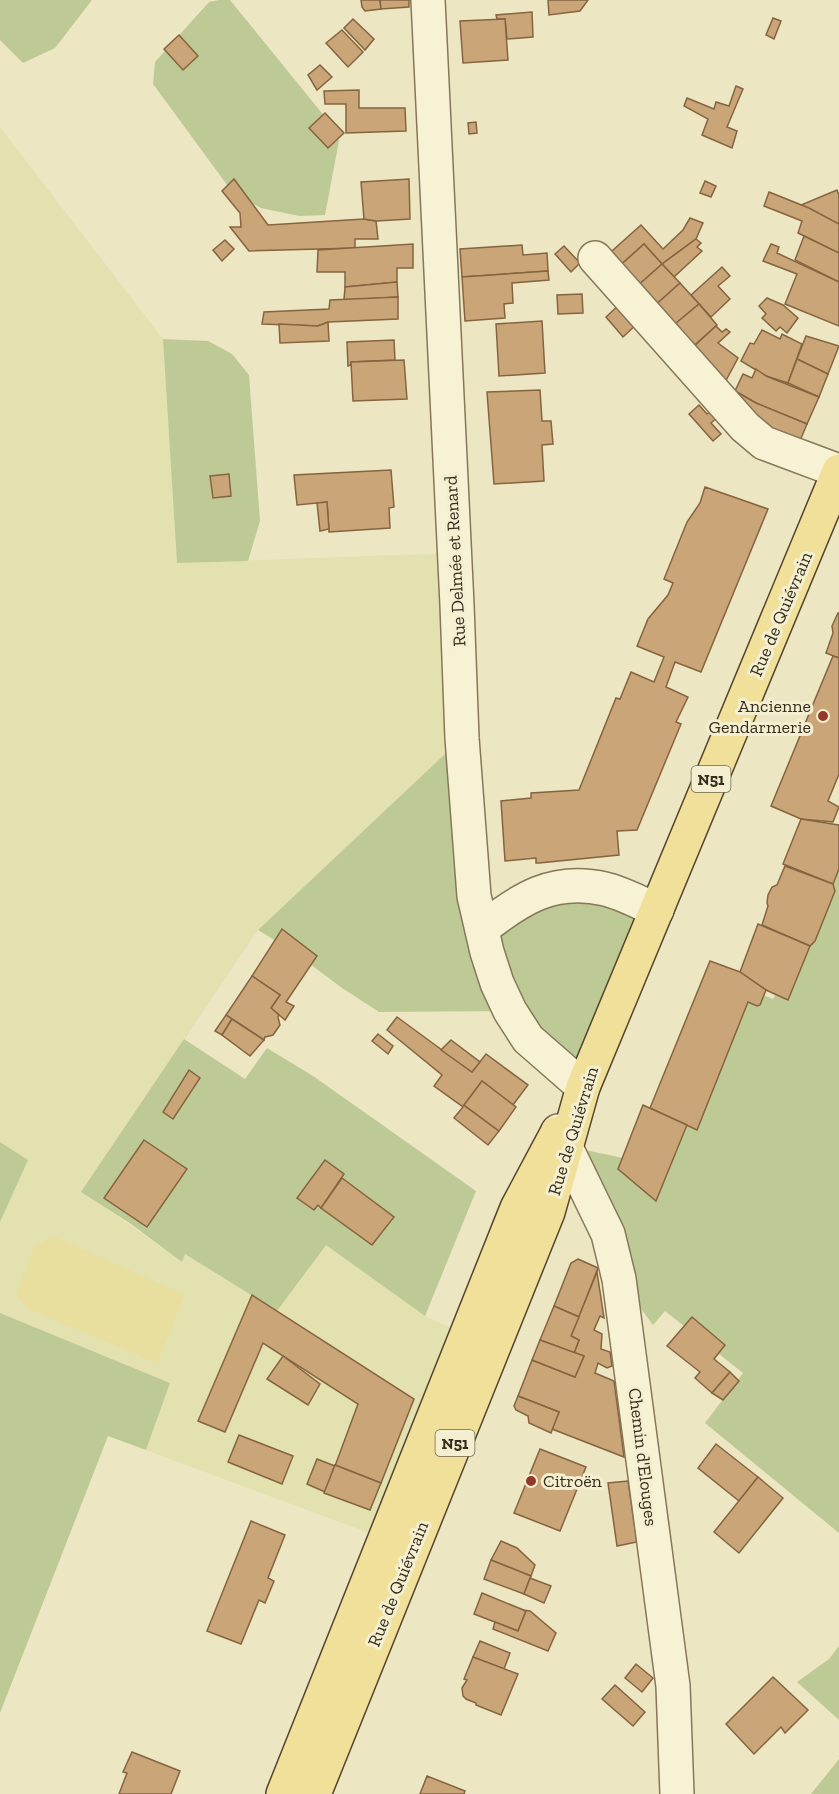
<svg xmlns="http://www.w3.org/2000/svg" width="839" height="1794" viewBox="0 0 839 1794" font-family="'Zilla Slab',serif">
	<rect width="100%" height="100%" fill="#ede6c2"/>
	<polygon fill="#e2e1af" points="0,127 163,339 177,563 454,553 462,738 258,930 82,1192 182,1261 185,1254 277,1311 326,1244 425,1316 467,1335 385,1539 146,1450 170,1383 0,1313 0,1222 28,1160 0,1142"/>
	<g fill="#bdca96">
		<polygon points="0,0 92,0 55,48 23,63 0,40"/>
		<polygon points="219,0 230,0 325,117 339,141 325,215 299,216 261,208 233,193 153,84 155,62 209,2"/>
		<polygon points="163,339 208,341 232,354 249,375 260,521 248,561 177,563"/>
		<polygon points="462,738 482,929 546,889 657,910 583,1087 510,1011 379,1012 342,988 294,952 258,930"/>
		<polygon points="839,868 839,1533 705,1423 743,1373 665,1311 653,1325 619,1279 566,1146 623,1158 688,1113 750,990 773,999 779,986 791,990"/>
		<polygon points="184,1039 245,1079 267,1048 313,1076 476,1191 425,1316 326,1245 277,1311 185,1254 182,1262 131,1224 81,1192"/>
		<polygon points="0,1142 28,1160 0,1222"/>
		<polygon points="0,1313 170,1383 146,1450 108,1436 0,1713"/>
		<polygon points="839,1646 839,1720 797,1682 829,1659"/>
		<polygon points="839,1759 839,1794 811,1794"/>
	</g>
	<polygon fill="#e8df9f" points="53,1236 185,1295 157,1363 26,1308 16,1294 35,1246"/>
	<g fill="#caa578" stroke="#856440" stroke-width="1.5">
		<polygon points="361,0 380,0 381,9 365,11 362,7"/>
		<polygon points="380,0 409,0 409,7 381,9"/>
		<polygon points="548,0 588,0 580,11 549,15"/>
		<polygon points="532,12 533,37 507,39 505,19 497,19 496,15"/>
		<polygon points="773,18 781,21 774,39 766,35"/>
		<polygon points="353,19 374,39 365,50 344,28"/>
		<polygon points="505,19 508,60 463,63 460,21"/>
		<polygon points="342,30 363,52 348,67 326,43"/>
		<polygon points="179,35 198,56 183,70 164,49"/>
		<polygon points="320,65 332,77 317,90 308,75"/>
		<polygon points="736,86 743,89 727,127 737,131 732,148 702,135 708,119 684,106 687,98 714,109 716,102 729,106"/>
		<polygon points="359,90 359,108 405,108 406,131 346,133 346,104 325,104 324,91"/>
		<polygon points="325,113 344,133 328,148 309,128"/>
		<polygon points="476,122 477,133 469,134 468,123"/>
		<polygon points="234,179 268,225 364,219 376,221 378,239 355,239 355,248 249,251 230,227 241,227 240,213 222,191"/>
		<polygon points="409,179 410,219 376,221 364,219 361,182"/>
		<polygon points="705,181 716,186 711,197 700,193"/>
		<polygon points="837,190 839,195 839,224 801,205"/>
		<polygon points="769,192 809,208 839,224 839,253 798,233 802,221 764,206"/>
		<polygon points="690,218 703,223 696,239 662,264 644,244 615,270 603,259 641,225 663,249 683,230"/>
		<polygon points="804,236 839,253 839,282 795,260"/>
		<polygon points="696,239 701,243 697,247 702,251 674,277 662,264"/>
		<polygon points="225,240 234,249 222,261 213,250"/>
		<polygon points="413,244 413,268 397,268 397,282 345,287 345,272 317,272 318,250"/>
		<polygon points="644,244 662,264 633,290 615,270"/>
		<polygon points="771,244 779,247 777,253 839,282 839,326 785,304 797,274 763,261"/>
		<polygon points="522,245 523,255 547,253 548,271 462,277 460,249"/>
		<polygon points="564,246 580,263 571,272 555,254"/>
		<polygon points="662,264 680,283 651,309 633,290"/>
		<polygon points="722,267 730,276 718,286 730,299 711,317 691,295"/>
		<polygon points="548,271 549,280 512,283 513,303 504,304 505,318 465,321 462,277"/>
		<polygon points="397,282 398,297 344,300 345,287"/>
		<polygon points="680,283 699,304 669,329 651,309"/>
		<polygon points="582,294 583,313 558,314 557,295"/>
		<polygon points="398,297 398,319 328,322 318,326 262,324 264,312 329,309 330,300"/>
		<polygon points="767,298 783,305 798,318 787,333 780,327 776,331 762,318 766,314 759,306"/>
		<polygon points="622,302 640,321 623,337 606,317"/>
		<polygon points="699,304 717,325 688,351 669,329"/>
		<polygon points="542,321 545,373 499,376 496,324"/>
		<polygon points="328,322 329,341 280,343 279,324 318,326"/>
		<polygon points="716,326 722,332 726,329 730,332 718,343 738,358 723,386 690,350"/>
		<polygon points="762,330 780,339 782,334 802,344 788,383 766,376 741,361 750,343 754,344"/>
		<polygon points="806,336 839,346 828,374 797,359"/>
		<polygon points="394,340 395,360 351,362 351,365 348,366 347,342"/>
		<polygon points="797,359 828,374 819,397 788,383"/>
		<polygon points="404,360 407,399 353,401 351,362"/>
		<polygon points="756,369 766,376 819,397 807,424 756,403 735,391 743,374 752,378"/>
		<polygon points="540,390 542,421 551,421 553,444 542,445 544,481 494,484 487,392"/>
		<polygon points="735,391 756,403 807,424 797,448 733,398"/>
		<polygon points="699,405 707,414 716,407 721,414 711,423 721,434 713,441 689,414"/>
		<polygon points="391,470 394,507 389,508 390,528 329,532 327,502 297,505 294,475"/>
		<polygon points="229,474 231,496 213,498 210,476"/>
		<polygon points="705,487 768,509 701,672 675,662 666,687 688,697 676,722 681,724 637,830 617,831 619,855 539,863 536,863 536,858 505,861 501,801 531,798 531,793 579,790 616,698 620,699 631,672 654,682 664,657 637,646 648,619 668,595 673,583 664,579 687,522 700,503"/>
		<polygon points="327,502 329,529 320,531 317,503"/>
		<polygon points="838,613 839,613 839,658 826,653 833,633 832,626"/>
		<polygon points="833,656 839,658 839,774 828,801 839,807 833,822 801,819 771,806"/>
		<polygon points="801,819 839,825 839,869 833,884 783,864"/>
		<polygon points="785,866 833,884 835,891 815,941 810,946 762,925 768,906 767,903 768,895 772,887 777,885"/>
		<polygon points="758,924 810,946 788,1000 766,990 740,972"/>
		<polygon points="282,929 317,956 286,1002 294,1006 285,1020 271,1008 280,995 252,976"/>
		<polygon points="710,961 740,972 766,990 760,1005 757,1006 748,1002 697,1130 650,1108"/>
		<polygon points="252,976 280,995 271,1008 279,1015 278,1017 280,1025 273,1035 265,1037 264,1040 226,1015"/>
		<polygon points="226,1015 232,1019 222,1035 215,1031"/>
		<polygon points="397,1017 472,1072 486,1054 528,1085 513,1105 482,1081 464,1105 499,1131 488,1145 454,1118 463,1107 434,1086 442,1075 387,1030"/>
		<polygon points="232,1019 264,1040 250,1056 222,1035"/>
		<polygon points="378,1034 393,1046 388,1054 372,1041"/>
		<polygon points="451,1040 480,1062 472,1072 441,1050"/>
		<polygon points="189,1070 200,1078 173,1119 163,1112"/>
		<polygon points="482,1081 516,1107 499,1131 464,1105"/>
		<polygon points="643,1105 687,1125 656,1201 618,1169"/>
		<polygon points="144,1140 187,1169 147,1227 104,1198"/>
		<polygon points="325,1160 344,1174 321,1208 318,1205 314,1210 297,1198"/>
		<polygon points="342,1178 394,1217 372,1245 321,1208"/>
		<polygon points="578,1259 598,1268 579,1317 554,1306 571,1263"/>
		<polygon points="597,1272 604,1318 600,1316 594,1330 602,1334 601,1349 610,1352 612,1366 607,1368 598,1363 595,1373 614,1381 624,1457 552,1429 559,1412 518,1396 532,1360 575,1377 584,1356 574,1353 579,1340 571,1336"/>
		<polygon points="252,1295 414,1399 381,1483 335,1465 325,1492 307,1484 317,1459 335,1466 358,1404 263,1343 225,1432 198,1421"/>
		<polygon points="554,1306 579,1317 571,1336 579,1340 574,1353 540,1340"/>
		<polygon points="692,1317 725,1345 714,1359 730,1372 712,1393 695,1378 700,1372 667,1346"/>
		<polygon points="540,1340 584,1356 575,1377 532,1360"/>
		<polygon points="283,1356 320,1384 308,1405 267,1379"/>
		<polygon points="730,1372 739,1381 723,1400 712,1393"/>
		<polygon points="518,1396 559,1412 551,1433 529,1423 528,1416 516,1410 514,1406"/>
		<polygon points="239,1435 293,1456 282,1484 228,1462"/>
		<polygon points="716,1444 758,1477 739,1501 698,1468"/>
		<polygon points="540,1449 586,1467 560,1531 514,1513"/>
		<polygon points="335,1465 381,1483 370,1510 324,1493"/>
		<polygon points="758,1477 783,1498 739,1553 714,1532"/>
		<polygon points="628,1481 637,1542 617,1546 608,1483"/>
		<polygon points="251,1521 285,1535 268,1578 274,1581 272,1586 265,1603 259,1600 241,1644 207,1631"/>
		<polygon points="501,1541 517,1548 535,1565 531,1576 491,1560"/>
		<polygon points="491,1560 531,1576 524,1594 484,1579"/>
		<polygon points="530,1578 551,1586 544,1603 524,1594"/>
		<polygon points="482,1593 526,1611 518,1631 474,1614"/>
		<polygon points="523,1610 530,1611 556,1633 548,1651 493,1629 495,1622 518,1631 526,1611"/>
		<polygon points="480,1641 510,1653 504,1669 473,1657"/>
		<polygon points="473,1657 518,1674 501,1715 476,1705 476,1703 466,1699 463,1696 462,1688 467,1680 464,1679"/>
		<polygon points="636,1664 653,1678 642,1692 625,1678"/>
		<polygon points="773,1677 808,1710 785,1733 781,1727 754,1754 726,1724"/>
		<polygon points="615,1685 645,1712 633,1726 602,1699"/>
		<polygon points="132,1752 180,1771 171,1794 119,1794 127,1773 123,1772"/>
		<polygon points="427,1776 465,1791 464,1794 420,1794"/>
	</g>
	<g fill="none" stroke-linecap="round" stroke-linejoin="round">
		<g stroke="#867759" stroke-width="36">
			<g id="minor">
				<polyline points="428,0 457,605 462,738 474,896 487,952 497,983 510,1011 528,1039 583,1087"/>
				<polyline points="595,258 745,427 764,443 839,471"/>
				<path d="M482 929C520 899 553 877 605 889 622 893 640 903 657 910"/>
				<polyline points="558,1131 608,1234 619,1279 673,1686 677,1794"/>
			</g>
		</g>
		<g stroke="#54452e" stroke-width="36">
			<g id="major">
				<polyline points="283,1794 517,1208 557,1133"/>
				<polyline points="314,1794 548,1212 583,1087 839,471"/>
			</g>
		</g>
		<use href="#minor" stroke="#f8f2d5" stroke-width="33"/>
		<use href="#major" stroke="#f0e09a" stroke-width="33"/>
	</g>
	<g fill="#94382b" stroke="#f4efd1" stroke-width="2">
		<circle cx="823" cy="716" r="6"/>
		<circle cx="531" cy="1481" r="6"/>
	</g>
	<g text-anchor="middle" stroke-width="6" stroke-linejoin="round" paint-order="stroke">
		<g fill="#f4efd1" stroke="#6f6753" stroke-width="1.5">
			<rect x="691.5" y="766" width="39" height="26" rx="4.5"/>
			<rect x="435.5" y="1430" width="39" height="26" rx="4.5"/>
		</g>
		<g font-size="16" font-weight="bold" fill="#362d1d">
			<text x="711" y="785">N51</text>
			<text x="455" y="1449">N51</text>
		</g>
		<g font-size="18" fill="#362d1d" stroke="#f4efd1">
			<text transform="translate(455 561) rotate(-93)" y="6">Rue Delmée et Renard</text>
			<text transform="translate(781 614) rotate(-67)" y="6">Rue de Quiévrain</text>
			<text transform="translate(573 1131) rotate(-73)" y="6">Rue de Quiévrain</text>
			<text transform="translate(643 1457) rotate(83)" y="6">Chemin d'Elouges</text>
			<text transform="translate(398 1584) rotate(-68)" y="6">Rue de Quiévrain</text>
		</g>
		<g font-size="18" fill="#362d1d" stroke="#f4efd1" text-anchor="end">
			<text x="811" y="712">Ancienne<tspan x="811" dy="21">Gendarmerie</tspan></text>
			<text x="543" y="1487" text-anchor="start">Citroën</text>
		</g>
	</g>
</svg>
